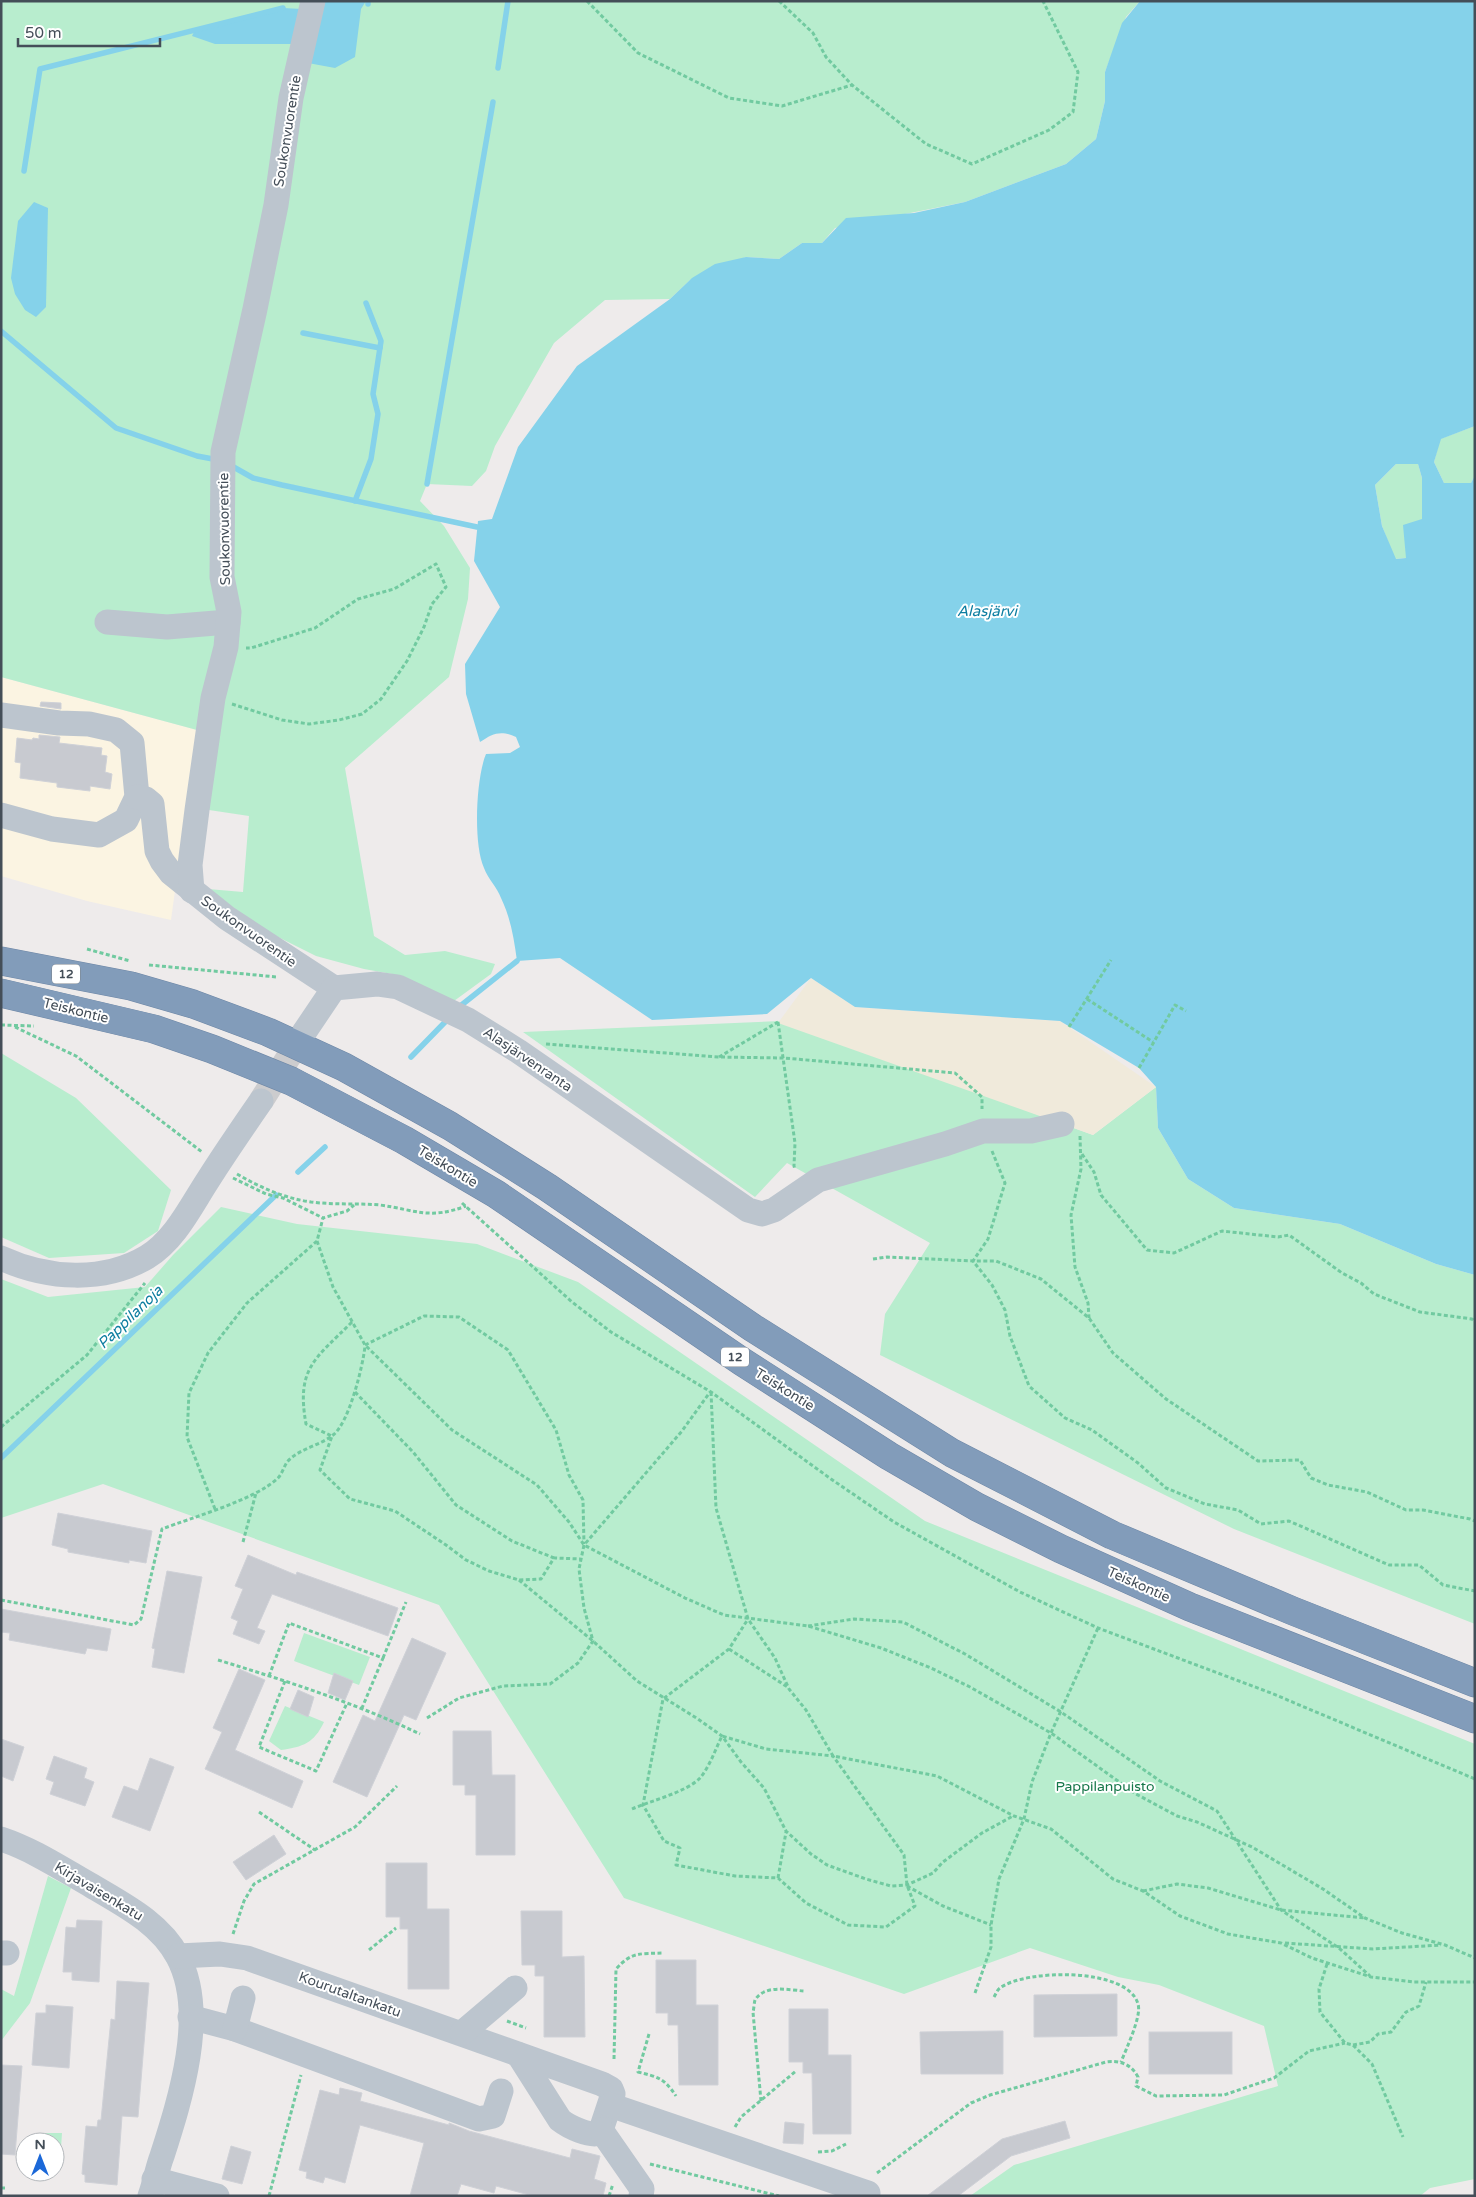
<svg xmlns="http://www.w3.org/2000/svg" width="1476" height="2197" viewBox="0 0 1476 2197" font-family="'Varela Round',sans-serif">
	<rect width="100%" height="100%" fill="#eeebeb"/>
	<polygon fill="#fbf4e2" points="1,677 197,730 171,920 87,901 1,876"/>
	<g fill="#b8edce">
		<polygon points="1,1 1140,1 1126,17 1105,72 1105,101 1096,139 1066,164 965,202 835,228 822,243 802,243 779,259 746,257 690,280 670,299 605,300 554,343 495,446 486,471 472,486 427,484 420,501 444,526 470,568 468,599 449,677 345,768 374,936 405,955 445,951 495,964 491,974 454,1001 392,974 364,969 316,956 264,930 208,889 243,892 249,816 209,810 197,730 1,677"/>
		<polygon points="1475,426 1475,475 1471,483 1444,483 1434,462 1440,439"/>
		<polygon points="1396,464 1418,464 1422,478 1422,519 1406,558 1395,559 1382,526 1375,485"/>
		<polygon points="781,1021 1093,1135 1156,1087 1158,1128 1188,1179 1234,1208 1340,1224 1436,1264 1475,1275 1475,1624 1234,1529 880,1355 885,1314 930,1243 787,1163 755,1197 523,1032"/>
		<polygon points="1,1053 76,1098 171,1190 158,1231 124,1253 49,1258 1,1237"/>
		<polygon points="221,1207 297,1224 477,1244 578,1282 925,1521 1475,1744 1475,2179 1430,2188 1420,2196 970,2196 1014,2165 1278,2086 1264,2026 1159,1985 1118,1977 1030,1948 904,1994 624,1898 439,1605 103,1484 1,1518 1,1279 48,1297 145,1287 173,1255"/>
		<polygon points="304,1633 370,1657 359,1685 294,1661"/>
		<path d="M285 1706 324 1722C314 1743 303 1747 281 1750L269 1741Z"/>
		<polygon points="48,1876 71,1888 30,2003 1,2041 1,1989 14,1996"/>
		<polygon points="42,2133 62,2133 60,2163 55,2163 55,2142 41,2142"/>
	</g>
	<polygon fill="#f0eadb" points="811,978 855,1007 1060,1021 1156,1087 1093,1135 778,1023"/>
	<g fill="#85d2ea" fill-rule="evenodd">
		<polygon points="320,1 366,1 361,9 355,57 335,68 308,63"/>
		<path d="M1140 1H1475V426L1441 439 1434 462 1444 483H1471L1475 475V1275L1436 1264 1340 1224 1234 1208 1188 1179 1158 1128 1156 1087 1139 1068 1060 1021 855 1007 811 978 767 1014 652 1020 560 958 517 961C514 939 511 919 501 898 497 887 488 879 484 868 473 844 476 778 486 754L510 753 520 747 516 737C501 730 493 733 480 742L466 694 465 664 500 607 474 561 478 521 492 519 518 447 577 366 670 299 692 278 715 264 746 257 779 259 802 243H822L846 218 914 213 965 202 1066 164 1096 139 1105 101V72L1122 23ZM1396 464H1418L1422 478V519L1403 525 1406 558 1396 559 1382 526 1375 485Z"/>
		<polygon points="283,8 302,9 293,44 215,44 192,36 195,30"/>
		<polygon points="34,202 48,208 46,307 36,317 25,310 15,294 11,278 18,221"/>
	</g>
	<g fill="none" stroke-linecap="round" stroke-linejoin="round">
		<g stroke="#85d2ea" stroke-width="5.5">
			<polyline points="368,1 368,4"/>
			<polyline points="498,68 508,1"/>
			<polyline points="24,171 40,69 283,8"/>
			<polyline points="1,331 116,428 197,456 213,459"/>
			<polyline points="303,333 380,348"/>
			<polyline points="230,465 253,478 282,485 477,527"/>
			<polyline points="427,484 493,102"/>
			<polyline points="355,501 371,459 378,414 373,394 381,341 366,303"/>
			<polyline points="459,1007 517,961"/>
			<polyline points="411,1057 447,1020"/>
			<polyline points="298,1172 325,1147"/>
			<polyline points="1,1458 276,1195"/>
		</g>
	</g>
	<g fill="#c8cad0" stroke="#cfd1d7">
		<polygon points="41,702 61,703 61,709 40,706"/>
		<polygon points="39,735 60,737 59,743 102,748 101,755 107,756 105,772 112,774 110,789 90,786 90,791 57,787 57,783 20,778 21,763 15,762 17,738 32,740 33,738 39,739"/>
		<polygon points="58,1513 152,1531 146,1563 129,1560 129,1563 68,1552 68,1549 52,1545"/>
		<polygon points="248,1555 296,1575 297,1572 398,1608 388,1636 272,1594 257,1628 265,1631 259,1644 233,1634 238,1621 231,1618 243,1589 235,1586"/>
		<polygon points="167,1571 202,1577 184,1673 152,1667 155,1649 152,1648"/>
		<polygon points="1,1609 111,1629 107,1651 87,1648 85,1654 9,1640 10,1633 1,1632"/>
		<polygon points="412,1638 446,1653 416,1720 404,1715 367,1797 333,1782 363,1715 375,1721"/>
		<polygon points="239,1669 265,1680 235,1750 303,1781 292,1808 205,1769 222,1732 213,1728"/>
		<polygon points="334,1673 353,1681 345,1700 328,1693"/>
		<polygon points="298,1690 314,1697 308,1717 290,1709"/>
		<polygon points="453,1731 491,1731 492,1775 515,1775 515,1855 476,1855 476,1795 465,1795 465,1785 453,1785"/>
		<polygon points="1,1739 24,1747 13,1781 1,1776"/>
		<polygon points="54,1756 87,1768 84,1778 94,1782 85,1806 50,1794 54,1782 46,1779"/>
		<polygon points="150,1758 174,1767 150,1831 112,1817 124,1786 138,1791"/>
		<polygon points="274,1835 286,1854 246,1880 233,1862"/>
		<polygon points="386,1863 427,1863 427,1909 449,1909 449,1989 408,1989 408,1929 400,1929 400,1917 386,1917"/>
		<polygon points="521,1911 562,1911 562,1957 584,1956 585,2037 544,2037 544,1976 535,1976 535,1965 522,1965"/>
		<polygon points="77,1920 102,1921 99,1982 72,1980 72,1972 63,1972 66,1927 76,1928"/>
		<polygon points="656,1960 696,1960 696,2005 718,2005 718,2085 679,2085 678,2025 668,2025 668,2013 656,2013"/>
		<polygon points="117,1981 149,1983 138,2117 122,2116 117,2185 85,2182 85,2175 82,2174 86,2126 97,2127 98,2120 101,2120 111,2019 115,2020"/>
		<polygon points="1117,1994 1117,2036 1034,2037 1034,1995"/>
		<polygon points="46,2005 73,2007 69,2068 32,2065 36,2013 46,2013"/>
		<polygon points="789,2009 828,2009 828,2055 851,2055 851,2134 813,2134 812,2073 803,2073 803,2062 789,2062"/>
		<polygon points="1003,2031 1003,2074 921,2074 920,2032"/>
		<rect x="1149" y="2032" width="83" height="42"/>
		<polygon points="1,2065 22,2066 15,2155 1,2154"/>
		<polygon points="340,2088 362,2093 360,2101 449,2125 449,2123 469,2131 570,2158 572,2149 600,2156 594,2179 606,2183 603,2196 533,2196 496,2186 494,2193 461,2184 457,2196 410,2196 424,2143 360,2125 345,2183 325,2177 323,2183 306,2178 307,2172 299,2170 320,2090 339,2095"/>
		<polygon points="1065,2121 1070,2138 1011,2156 958,2196 927,2196 1002,2139"/>
		<polygon points="785,2122 804,2124 803,2144 783,2143"/>
		<polygon points="231,2146 251,2152 242,2184 222,2179"/>
	</g>
	<g fill="none" stroke-linecap="round" stroke-linejoin="round">
		<polyline stroke="#ccccce" stroke-width="25" stroke-dasharray="25 12" stroke-linecap="butt" points="261,1101 305,1031"/>
		<g stroke="#6e87a6" stroke-width="29">
			<g id="highway">
				<polyline points="1,961 131,986 193,1004 268,1032 344,1067 450,1126 547,1187 753,1328 952,1453 1112,1535 1293,1611 1475,1683"/>
				<polyline points="1,993 154,1029 212,1049 291,1081 404,1140 496,1194 741,1361 889,1456 977,1507 1061,1549 1190,1607 1475,1719"/>
			</g>
		</g>
		<g stroke="#71caa0" stroke-width="3" stroke-dasharray="4 2.5" stroke-linecap="butt">
			<polyline points="587,1 638,53 729,98 782,106 852,85"/>
			<polyline points="779,1 813,33 826,57 852,85 926,144 972,164 1049,130 1073,112 1078,72 1043,1"/>
			<polyline points="232,704 282,720 309,724 339,720 362,714 381,699 407,661 424,627 432,604 446,587 436,564 394,589 358,599 315,628 251,648 246,648"/>
			<polyline points="87,949 130,961"/>
			<polyline points="149,965 277,977"/>
			<polyline points="1087,999 1153,1042"/>
			<polyline points="778,1022 795,1143 794,1166 795,1170"/>
			<polyline points="1,1025 34,1026"/>
			<polyline points="15,1027 76,1056 202,1152"/>
			<polyline points="1069,1027 1111,960"/>
			<polyline points="546,1044 718,1057 784,1058 955,1073 982,1097 982,1109"/>
			<polyline points="719,1057 778,1022"/>
			<polyline points="1139,1068 1175,1005 1186,1011"/>
			<polyline points="1080,1136 1081,1169 1071,1215 1075,1267 1088,1303 1089,1318"/>
			<polyline points="992,1151 1005,1183 988,1239 973,1261 996,1261 1041,1279 1089,1318 1113,1353 1166,1399 1258,1461 1300,1460 1311,1478 1328,1485 1367,1492 1406,1510 1423,1510 1470,1519 1475,1521"/>
			<polyline points="1082,1154 1094,1172 1101,1195 1147,1250 1174,1253 1222,1231 1278,1237 1289,1235 1342,1273 1361,1283 1374,1294 1420,1312 1472,1319 1475,1322"/>
			<path d="M237 1174C261 1188 284 1198 311 1202 334 1205 357 1203 380 1205 416 1210 429 1220 466 1206"/>
			<polyline points="233,1178 266,1194 283,1198 323,1218"/>
			<polyline points="462,1203 572,1302 611,1332 711,1392 831,1479 894,1522 1020,1592 1098,1628 1271,1693 1475,1779"/>
			<polyline points="317,1241 333,1287 365,1345 452,1430 537,1485 569,1522 584,1545 685,1598 724,1615 808,1626 881,1648 931,1668 970,1687 1051,1733 1136,1794 1177,1816 1197,1822 1252,1847 1323,1889 1365,1918 1402,1933 1445,1945 1475,1958"/>
			<polyline points="873,1259 887,1257 973,1261 992,1285 1005,1310 1010,1336 1029,1386 1065,1418 1092,1430 1138,1463 1166,1488 1205,1504 1238,1510 1261,1524 1289,1521 1389,1565 1419,1565 1443,1585 1475,1591"/>
			<path d="M352 1322C315 1359 296 1368 306 1424L332 1436 320 1470 350 1499 395 1511 446 1545 466 1560 489 1571 519 1580 541 1579 554 1558 580 1559"/>
			<polyline points="365,1345 424,1316 459,1317 508,1350 556,1430 569,1475 583,1500 584,1544"/>
			<polyline points="355,1392 413,1452 456,1505 512,1541 554,1558"/>
			<polyline points="711,1392 716,1508 748,1619 775,1658 789,1689 806,1710 833,1756 937,1776 1014,1816 1051,1829 1113,1879 1143,1891 1180,1916 1228,1934 1281,1943 1312,1958 1371,1977 1414,1982 1475,1982"/>
			<polyline points="1,1427 87,1355 145,1283"/>
			<polyline points="215,1509 187,1437 189,1393 208,1353 247,1303 317,1241 323,1218 347,1211 354,1205"/>
			<polyline points="243,1542 256,1493"/>
			<polyline points="519,1580 593,1641 637,1681 698,1719 722,1736 741,1762 764,1788 786,1831 811,1854 827,1865 866,1879 891,1886 907,1885 933,1873 943,1862 982,1833 1013,1816"/>
			<path d="M1 1600 134 1625 141 1619 162 1529C193 1517 255 1500 278 1478 283 1473 284 1464 290 1459 302 1448 321 1445 333 1435 349 1423 363 1366 365 1346"/>
			<polyline points="808,1626 854,1619 903,1622 965,1654 1061,1712 1160,1781 1217,1811 1281,1910 1339,1948 1370,1976"/>
			<polyline points="729,1649 789,1688"/>
			<polyline points="383,1658 406,1602"/>
			<path d="M218 1660C287 1681 355 1703 420 1734"/>
			<polyline points="269,1676 289,1623 383,1658 362,1708"/>
			<polyline points="285,1681 259,1747 316,1771 347,1703"/>
			<polyline points="427,1718 459,1698 503,1686 550,1684 578,1663 593,1641 584,1608 579,1569 584,1545 682,1431 710,1392"/>
			<path d="M632 1809C650 1801 687 1792 700 1778 710 1766 715 1750 722 1736L766 1749 833 1756 904 1855 907 1885 915 1906 886 1927 848 1925 806 1903 778 1878 735 1876 676 1865 680 1848 664 1841 643 1805 663 1699 729 1649 748 1619"/>
			<polyline points="259,1812 315,1850"/>
			<polyline points="778,1878 786,1832"/>
			<polyline points="907,1886 943,1906 991,1925"/>
			<polyline points="1143,1891 1177,1884 1208,1888 1281,1910 1365,1918"/>
			<polyline points="233,1934 244,1901 254,1884 355,1827 397,1786"/>
			<polyline points="1285,1943 1373,1949 1441,1945"/>
			<polyline points="369,1950 396,1928"/>
			<polyline points="1327,1964 1319,1989 1320,2012 1345,2043 1353,2045 1372,2064 1403,2137"/>
			<polyline points="975,1993 991,1947 991,1925 999,1879 1024,1819 1032,1782 1051,1733 1098,1628"/>
			<path d="M994 1997C996 1994 997 1990 1000 1988 1025 1969 1128 1967 1138 2004 1142 2016 1126 2049 1121 2062"/>
			<polyline points="507,2021 526,2028"/>
			<path d="M649 2034 638 2072C658 2077 664 2078 676 2096"/>
			<polyline points="1353,2045 1370,2042 1378,2034 1391,2032 1406,2012 1419,2006 1426,1982"/>
			<path d="M614 2059 616 1969C632 1951 641 1954 664 1953"/>
			<path d="M761 2101 753 2012C754 2009 754 2003 755 2000 765 1984 789 1990 804 1991"/>
			<polyline points="735,2127 741,2117 796,2071"/>
			<polyline points="818,2152 832,2151 846,2144"/>
			<polyline points="650,2164 779,2196"/>
			<path d="M877 2173 971 2103 990 2095 1106 2062C1120 2060 1131 2064 1138 2077L1136 2086 1156 2096 1224 2095 1274 2078 1309 2051 1345 2043"/>
			<polyline points="1,2188 5,2188"/>
			<polyline points="269,2196 301,2075"/>
			<polyline points="609,2196 613,2184"/>
		</g>
		<g stroke="#bcc5ce" stroke-width="25">
			<polyline points="107,622 167,627 228,622"/>
			<polyline points="1,715 59,723 89,724 116,730 132,743 137,797 126,820 99,835 52,829 1,815"/>
			<polyline points="137,797 146,799 152,804 157,851 162,861 171,873 227,918 334,988"/>
			<polyline points="192,891 190,865 197,810 213,698 226,647 229,612 222,577 223,452 255,309 276,205 291,98 313,1"/>
			<polyline points="305,1031 334,988 377,984 398,987 468,1020 518,1051 748,1210 762,1214 774,1210 818,1180 945,1144 983,1131 1031,1131 1062,1124"/>
			<path d="M1 1258C47 1279 103 1283 147 1257 175 1240 191 1206 208 1180 225 1153 243 1127 261 1101"/>
			<path d="M1 1839C34 1850 62 1869 92 1886 124 1905 160 1923 178 1957 208 2013 180 2100 162 2156 157 2169 155 2183 150 2196"/>
			<polyline points="1,1953 7,1953"/>
			<path d="M178 1956 220 1954 247 1958 602 2084 611 2089 613 2094 600 2133C590 2137 569 2127 560 2120L518 2054"/>
			<polyline points="190,2017 235,2029 479,2119 493,2116 501,2091"/>
			<polyline points="235,2029 243,1998"/>
			<polyline points="462,2033 515,1988"/>
			<polyline points="610,2105 868,2193"/>
			<polyline points="601,2130 642,2189 641,2196"/>
			<polyline points="154,2179 217,2196"/>
		</g>
		<use href="#highway" stroke="#829cba" stroke-width="28"/>
	</g>
	<g text-anchor="middle" stroke-width="4" stroke-linejoin="round" paint-order="stroke">
		<g fill="#fff" stroke="#7c838a" stroke-width="1">
			<rect x="52" y="964.5" width="28" height="19" rx="4"/>
			<rect x="721" y="1347.5" width="28" height="19" rx="4"/>
		</g>
		<g font-size="12" font-weight="bold" fill="#444e58">
			<text x="66" y="978">12</text>
			<text x="735" y="1361">12</text>
		</g>
		<g font-size="14" fill="#444e58" stroke="#fff">
			<text transform="translate(287 131) rotate(-81)" y="5">Soukonvuorentie</text>
			<text transform="translate(224 529) rotate(-91)" y="5">Soukonvuorentie</text>
			<text transform="translate(249 931) rotate(35)" y="5">Soukonvuorentie</text>
			<text transform="translate(76 1010) rotate(14)" y="5">Teiskontie</text>
			<text transform="translate(528 1059) rotate(34)" y="5">Alasjärvenranta</text>
			<text transform="translate(448 1166) rotate(31)" y="5">Teiskontie</text>
			<text transform="translate(785 1389) rotate(32)" y="5">Teiskontie</text>
			<text transform="translate(1139 1584) rotate(24)" y="5">Teiskontie</text>
			<text transform="translate(99 1891) rotate(31)" y="5">Kirjavaisenkatu</text>
			<text transform="translate(350 1994) rotate(20)" y="5">Kourutaltankatu</text>
		</g>
		<g font-size="14" fill="#17774a" stroke="#fff">
			<text x="1105" y="1791">Pappilanpuisto</text>
		</g>
		<g font-size="15" font-style="italic" fill="#0e7ea1" stroke="#fff">
			<text x="987" y="616">Alasjärvi</text>
			<text transform="translate(130 1317) rotate(-44)" y="5">Pappilanoja</text>
		</g>
	</g>
	<rect width="1476" height="2197" fill="none" stroke="#444e58" stroke-width="5"/>
	<g transform="translate(40 2157)"><circle r="24" fill="#ffffff" stroke="#b4b8bc"/>
	<path d="M0-4L9 19L0 12L-9 19Z" fill="#1b68d8"/>
	<text y="-8" font-size="14" font-weight="bold" text-anchor="middle" fill="#444e58">N</text>
	</g>
	<path d="M18 38v8h142v-8" fill="none" stroke="#444e58" stroke-width="2.5"/>
	<text x="25" y="38" font-size="15" fill="#444e58" stroke="#ffffff" stroke-width="4" paint-order="stroke">50 m</text>
</svg>
